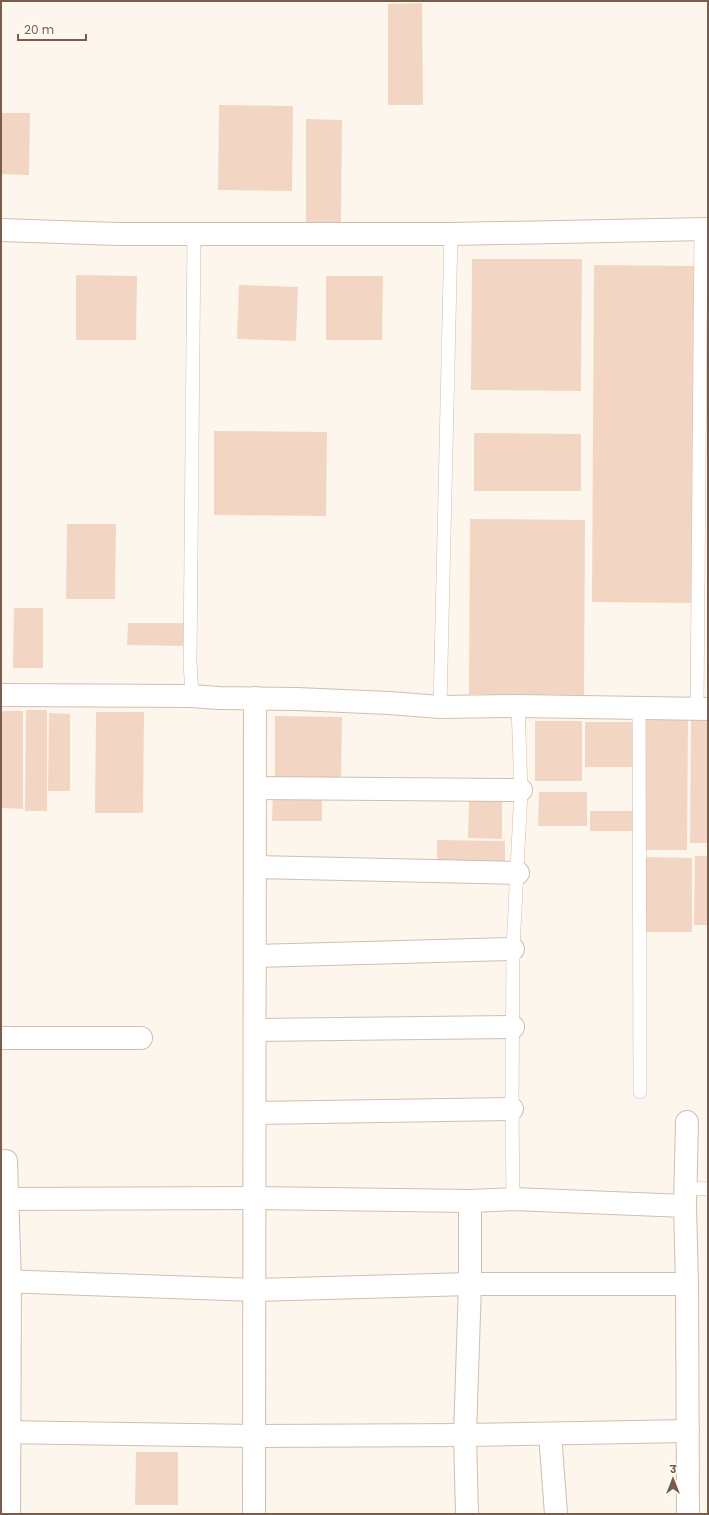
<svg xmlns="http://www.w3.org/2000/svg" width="709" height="1515" viewBox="0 0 709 1515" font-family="Poppins,'Noto Sans Devanagari',sans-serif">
	<rect width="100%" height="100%" fill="#fdf6ec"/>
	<g fill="#f3d5c3">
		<polygon points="422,3 423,105 388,105 388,4"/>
		<polygon points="219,105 293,106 292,191 218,190"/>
		<polygon points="1,113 30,113 29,175 1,174"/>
		<polygon points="306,119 342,120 341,224 306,224"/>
		<polygon points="472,259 582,259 581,391 471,390"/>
		<polygon points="594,265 694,266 692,603 592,602"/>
		<polygon points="76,275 137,276 136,340 76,340"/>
		<polygon points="326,276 383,276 382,340 326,340"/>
		<polygon points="239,285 298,287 296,341 237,339"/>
		<polygon points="214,431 327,432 326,516 214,515"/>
		<polygon points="474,433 581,434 581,491 474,491"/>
		<polygon points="470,519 585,520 584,695 469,694"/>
		<polygon points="67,524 116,524 115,599 66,599"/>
		<polygon points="14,608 43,608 43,668 13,668"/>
		<polygon points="128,623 189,623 188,646 127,645"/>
		<polygon points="26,710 47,710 47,811 25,811"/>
		<polygon points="2,711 23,711 23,809 2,808"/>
		<polygon points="96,712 144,712 143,813 95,813"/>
		<polygon points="49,713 70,714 70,791 48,791"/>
		<polygon points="275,716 342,717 341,784 275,784"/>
		<polygon points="646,718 688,719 687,850 645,850"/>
		<polygon points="691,719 708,719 708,843 690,843"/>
		<rect x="535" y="721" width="47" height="60"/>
		<rect x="585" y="722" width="50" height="45"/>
		<polygon points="273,792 322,793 322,821 272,821"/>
		<polygon points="539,792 587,792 587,826 538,826"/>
		<polygon points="469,799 502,799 502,839 468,838"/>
		<rect x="590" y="811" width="43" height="20"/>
		<polygon points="437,840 505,841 505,862 437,861"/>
		<polygon points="695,856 708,856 708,925 694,925"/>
		<polygon points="645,857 692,858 692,932 644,932"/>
		<polygon points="136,1452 178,1452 178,1505 135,1505"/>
	</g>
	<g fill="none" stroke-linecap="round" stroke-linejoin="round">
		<g stroke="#d1beb0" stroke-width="14">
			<g id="lane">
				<polyline points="192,696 190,661 194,234"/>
				<polyline points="440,707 451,234"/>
				<polyline points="639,708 640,1092"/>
				<polyline points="697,709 701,229"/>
				<polyline points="686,1188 708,1189"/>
				<polyline points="513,1199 512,1109 513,949 521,790 518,706"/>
			</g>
		</g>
		<g stroke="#d1beb0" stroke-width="24">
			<g id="street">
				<polyline points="1,230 118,234 451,234 708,229"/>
				<polyline points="1,695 192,696 218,698 297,699 389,703 440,707 518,706 708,709"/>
				<polyline points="255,788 521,790"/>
				<polyline points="255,867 518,873"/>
				<polyline points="255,956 513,949"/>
				<polyline points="255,1030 513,1027"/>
				<polyline points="1,1038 141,1038"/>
				<polyline points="255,1113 512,1109"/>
				<polyline points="687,1122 685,1206 687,1284 688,1514"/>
				<polyline points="6,1161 10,1281 9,1514"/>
				<polyline points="1,1199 255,1198 470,1201 513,1199 685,1206"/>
				<polyline points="1,1281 255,1290 470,1284 687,1284"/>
				<polyline points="1,1432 255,1436 465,1435 688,1431"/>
				<polyline points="550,1434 556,1514"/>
				<polyline points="254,1514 255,698"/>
				<polyline points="467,1514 465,1435 470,1284 470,1201"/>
			</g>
		</g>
		<use href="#lane" stroke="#fff" stroke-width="13"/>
		<use href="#street" stroke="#fff" stroke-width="22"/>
	</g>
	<rect width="709" height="1515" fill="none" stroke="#7a5c4d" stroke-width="4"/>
	<g transform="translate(673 1479)" stroke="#fffaf3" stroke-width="3" paint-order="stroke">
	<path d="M0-3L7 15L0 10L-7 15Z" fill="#7a5c4d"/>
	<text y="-6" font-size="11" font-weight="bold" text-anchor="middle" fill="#7a5c4d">उ</text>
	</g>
	<path d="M18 34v6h68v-6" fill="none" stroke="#7a5c4d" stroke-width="2"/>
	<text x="24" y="34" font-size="12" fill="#7a5c4d" stroke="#fffaf3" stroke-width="3" paint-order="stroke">20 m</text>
</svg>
